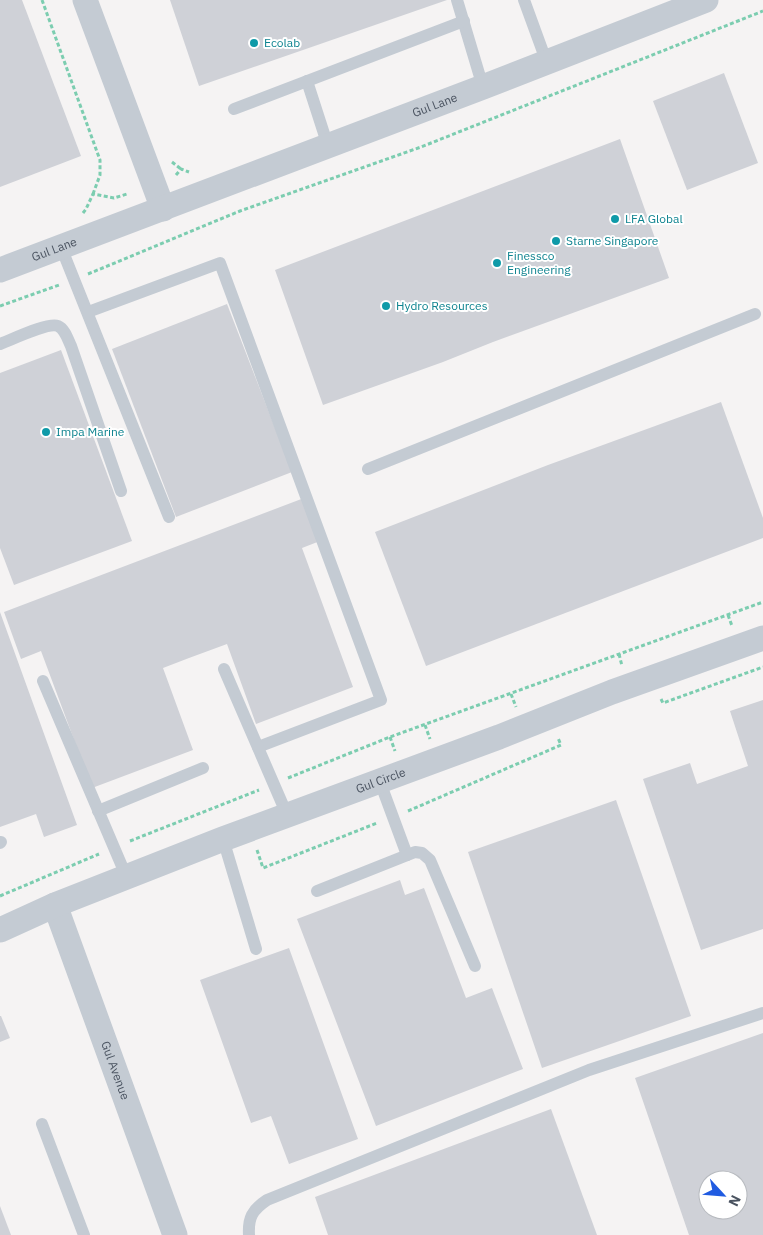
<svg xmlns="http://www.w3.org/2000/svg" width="763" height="1235" viewBox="0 0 763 1235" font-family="'IBM Plex Sans',sans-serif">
	<rect width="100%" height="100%" fill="#f5f3f3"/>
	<g fill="#cfd1d7" fill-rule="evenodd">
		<polygon points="0,0 22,0 81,156 0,187"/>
		<polygon points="170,0 447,0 199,86"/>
		<polygon points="724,73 758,163 687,190 653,101"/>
		<polygon points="620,139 669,278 493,342 443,362 323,405 275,270"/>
		<polygon points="227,304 292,472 176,517 112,349"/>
		<polygon points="61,350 132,541 14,585 0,548 0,373"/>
		<polygon points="721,402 763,518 763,538 426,666 375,532 548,465"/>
		<polygon points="304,498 320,541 302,548 353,687 256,724 227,644 189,658 163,668 193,750 92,788 41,651 21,659 4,612"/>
		<polygon points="0,612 77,825 44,837 36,814 0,827"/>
		<polygon points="763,700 763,929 701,950 643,779 690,763 697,784 748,766 730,711"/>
		<polygon points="616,800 691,1016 542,1068 468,852"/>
		<polygon points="400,880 405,895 424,888 466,998 492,988 523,1069 376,1126 297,919"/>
		<polygon points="289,948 358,1139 289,1164 271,1116 251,1123 200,980"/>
		<polygon points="0,1016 1,1016 10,1038 0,1042"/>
		<path d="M763 1033V1235H689L635 1078ZM708 1180H738V1210H708Z"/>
		<polygon points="551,1109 597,1235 328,1235 315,1197"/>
		<polygon points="0,1206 11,1235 0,1235"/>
	</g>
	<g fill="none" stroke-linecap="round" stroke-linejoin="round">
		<g stroke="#7ccdb0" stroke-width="3" stroke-dasharray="4 2.5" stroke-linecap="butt">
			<polyline points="42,0 100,160 100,175 93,194"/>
			<polyline points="172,162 181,169"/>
			<polyline points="176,175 181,169 189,172"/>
			<polyline points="83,213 86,209 93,194 114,198 127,194"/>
			<polyline points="88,274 240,211 421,147 763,11"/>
			<polyline points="0,306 59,285"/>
			<polyline points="728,615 732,626"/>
			<polyline points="619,654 622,666"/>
			<polyline points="511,694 516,707"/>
			<polyline points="661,699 663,703 763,667"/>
			<polyline points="425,725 430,739"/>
			<polyline points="390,737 395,751"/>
			<polyline points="288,778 390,737 763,602"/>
			<polyline points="408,811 561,745 558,738"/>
			<polyline points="130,841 259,790"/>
			<polyline points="257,850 263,868 377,823"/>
			<polyline points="0,896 99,854"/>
		</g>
		<g stroke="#c4cbd3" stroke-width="12">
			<polyline points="457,0 483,87"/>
			<polyline points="524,0 547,63"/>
			<polyline points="307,81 328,146"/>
			<polyline points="234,109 464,21"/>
			<polyline points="61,247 169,517"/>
			<polyline points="88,312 220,263 381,700 258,747"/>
			<path d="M0 344C11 340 48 322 58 326 65 329 68 340 71 346L121 491"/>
			<polyline points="368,469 755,314"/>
			<polyline points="224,669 288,817"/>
			<polyline points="43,681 127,878"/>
			<polyline points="380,782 407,855"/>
			<polyline points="98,811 203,768"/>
			<polyline points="223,839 256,949"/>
			<polyline points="0,843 1,842"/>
			<polyline points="317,891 415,852 422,853 430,860 475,966"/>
			<polyline points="42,1124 84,1235"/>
			<path d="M249 1235C248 1218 252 1210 267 1200L589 1070 763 1013"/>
		</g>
		<g stroke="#c4cbd3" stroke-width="25">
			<polyline points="85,0 163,209"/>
			<path id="s1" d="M0 270 483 87 706 0"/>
			<path id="s2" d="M55 905 175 1235"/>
			<path id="s3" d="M0 930 55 905 223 839 499 737 612 692 763 638"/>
		</g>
	</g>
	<g fill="#0f9aa8" stroke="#fff" stroke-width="2">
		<circle cx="254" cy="43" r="5"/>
		<circle cx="615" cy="219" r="5"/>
		<circle cx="556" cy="241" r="5"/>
		<circle cx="497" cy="263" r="5"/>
		<circle cx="386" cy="306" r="5"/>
		<circle cx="46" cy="432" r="5"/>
	</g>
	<g text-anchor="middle" stroke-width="4" stroke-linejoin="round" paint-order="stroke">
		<g font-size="12" fill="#0d838f" stroke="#fff" text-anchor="start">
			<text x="264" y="47">Ecolab</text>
			<text x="625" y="223">LFA Global</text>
			<text x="566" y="245">Starne Singapore</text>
			<text x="507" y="260">Finessco<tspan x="507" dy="14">Engineering</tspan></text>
			<text x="396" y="310">Hydro Resources</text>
			<text x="56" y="436">Impa Marine</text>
		</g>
		<g font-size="12" fill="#4a5360" stroke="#fff">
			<text dy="4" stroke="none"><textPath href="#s1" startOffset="465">Gul Lane</textPath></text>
			<text dy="4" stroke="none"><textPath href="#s1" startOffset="58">Gul Lane</textPath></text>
			<text dy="4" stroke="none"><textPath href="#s3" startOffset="409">Gul Circle</textPath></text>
			<text dy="4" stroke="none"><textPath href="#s2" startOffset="176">Gul Avenue</textPath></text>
		</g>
	</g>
	<g transform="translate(723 1195) rotate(116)"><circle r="24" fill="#ffffff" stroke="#b7babf"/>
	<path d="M0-4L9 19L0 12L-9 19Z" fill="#205be1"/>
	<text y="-8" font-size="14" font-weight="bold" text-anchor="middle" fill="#4a5360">N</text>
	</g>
</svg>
